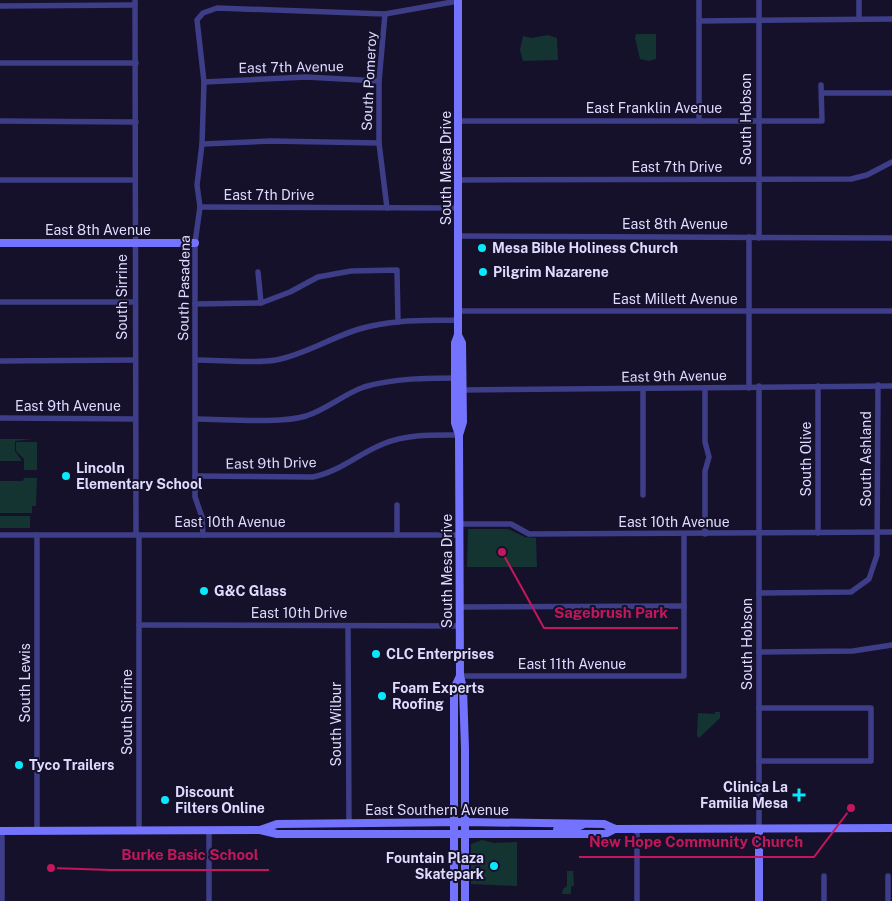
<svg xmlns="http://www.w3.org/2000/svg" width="892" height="901" viewBox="0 0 892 901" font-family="'Public Sans',sans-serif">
	<rect width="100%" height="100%" fill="#15112a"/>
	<g fill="#143432">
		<polygon points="636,34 656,34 656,59 649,61 640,59 635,38"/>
		<polygon points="548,35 557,38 558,60 523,61 520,50 523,36 531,38"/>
		<polygon points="0,439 33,439 15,441 15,451 22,461 0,461"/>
		<polygon points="16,442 37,442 37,470 24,470 24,459 16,451"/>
		<polygon points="24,478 37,478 36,506 32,506 32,513 0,513 0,481 23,481"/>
		<rect x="0" y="516" width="30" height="12"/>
		<polygon points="468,529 508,529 525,537 536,538 537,567 467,567"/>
		<polygon points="715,712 720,712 720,718 699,738 697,736 698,713 715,714"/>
		<polygon points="482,840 494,843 517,842 517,886 471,884 471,844"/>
		<polygon points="567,871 573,871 574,886 571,886 571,894 562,894 563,889 567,886"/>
	</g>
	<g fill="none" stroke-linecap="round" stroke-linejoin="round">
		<g stroke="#3e3d88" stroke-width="5.5">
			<polyline points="135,0 136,535"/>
			<polyline points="699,0 699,121"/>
			<polyline points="859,0 859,19"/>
			<polyline points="0,6 135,5"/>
			<polyline points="385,14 379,81 379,143 387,208"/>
			<polyline points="699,21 892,19"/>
			<polyline points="0,63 136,63"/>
			<polyline points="204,82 306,77 379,81"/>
			<polyline points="822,93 892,93"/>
			<polyline points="0,121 136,122"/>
			<polyline points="458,121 822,121 821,85"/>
			<polyline points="202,144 271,141 379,143"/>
			<polyline points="0,180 135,180"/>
			<polyline points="458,180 851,179 867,175 892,162"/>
			<polyline points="200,207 458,208"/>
			<polyline points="459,236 892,238"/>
			<polyline points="759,238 759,0"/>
			<polyline points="258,272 261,303"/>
			<polyline points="0,302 135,302"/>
			<polyline points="195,304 261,303 290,292 318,277 351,271 397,270 398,322"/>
			<polyline points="458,311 892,311"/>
			<path d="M196 360C220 360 253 364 276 360 307 354 333 336 363 328 394 319 427 321 458 320"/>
			<polyline points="0,361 135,360"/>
			<polyline points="759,386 759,829"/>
			<polyline points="749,388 749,237"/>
			<polyline points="705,389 705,442 709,457 705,471 705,534"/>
			<polyline points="460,390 892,386"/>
			<polyline points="0,418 135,419"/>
			<path d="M196 419C225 419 280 424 306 416 327 409 344 394 364 387 394 378 428 378 459 378"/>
			<path d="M195 476 313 477C339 472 358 454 383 444 407 434 433 435 459 435"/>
			<polyline points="643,495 643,389"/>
			<polyline points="459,524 511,524 529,534 892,532"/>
			<polyline points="818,533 818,386"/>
			<polyline points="0,535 459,535"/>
			<polyline points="139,535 139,830"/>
			<polyline points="203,535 202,517 195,497 195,243 200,207 197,185 202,144 204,82 197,20 203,13 217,8 385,14 458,1"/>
			<polyline points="397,535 397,505"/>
			<polyline points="759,593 851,592 869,579 877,555 878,385"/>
			<polyline points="459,607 684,606"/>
			<polyline points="139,625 459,626"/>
			<polyline points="348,626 349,823"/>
			<polyline points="759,652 853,651 892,645"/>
			<polyline points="460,676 684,676 684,534"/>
			<polyline points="759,708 871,708 871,761 759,761"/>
			<polyline points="637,829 637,901"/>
			<polyline points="2,831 2,901"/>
			<polyline points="37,831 37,535"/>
			<polyline points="209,901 209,830"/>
			<polyline points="824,901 824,876"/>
			<polyline points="888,901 888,876"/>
		</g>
		<g stroke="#7473fd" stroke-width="8">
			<polyline points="458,0 458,335 455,343 455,423 459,435 460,676 463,688 465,749 465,901"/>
			<polyline points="0,243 195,243"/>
			<polyline points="458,335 462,343 463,422 459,435"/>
			<polyline points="759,829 759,901"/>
			<polyline points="260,830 277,824 465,822 604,824 615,829 892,828"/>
			<polyline points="557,830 572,829 582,825"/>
			<polyline points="0,831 260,830 277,834 605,834 615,829"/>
			<polyline points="454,901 454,689 460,676"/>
		</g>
	</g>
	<g fill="#09e8fc" stroke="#15112a" stroke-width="2">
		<circle cx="482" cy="248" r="5"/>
		<circle cx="483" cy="272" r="5"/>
		<circle cx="66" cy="476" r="5"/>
		<circle cx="204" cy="591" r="5"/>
		<circle cx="376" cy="654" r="5"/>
		<circle cx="382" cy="696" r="5"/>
		<circle cx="19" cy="765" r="5"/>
		<path d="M796.5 787.5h5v5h5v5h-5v5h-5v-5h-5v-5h5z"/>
		<circle cx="165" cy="800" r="5"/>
		<circle cx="494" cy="866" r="5"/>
	</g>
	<g text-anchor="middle" stroke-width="4" stroke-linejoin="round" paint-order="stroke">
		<g font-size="14" fill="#dedbff" stroke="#15112a">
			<text transform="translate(291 67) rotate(-1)" y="5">East 7th Avenue</text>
			<text transform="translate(369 81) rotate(-87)" y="5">South Pomeroy</text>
			<text x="654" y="113">East Franklin Avenue</text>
			<text transform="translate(746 119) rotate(-90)" y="5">South Hobson</text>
			<text x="677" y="172">East 7th Drive</text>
			<text transform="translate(446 168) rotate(-90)" y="5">South Mesa Drive</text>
			<text x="269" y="200">East 7th Drive</text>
			<text x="675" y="229">East 8th Avenue</text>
			<text x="98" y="235">East 8th Avenue</text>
			<text transform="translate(184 288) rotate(-89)" y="5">South Pasadena</text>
			<text transform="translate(122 297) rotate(-90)" y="5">South Sirrine</text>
			<text x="675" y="304">East Millett Avenue</text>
			<text transform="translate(674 376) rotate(-1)" y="5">East 9th Avenue</text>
			<text x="68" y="411">East 9th Avenue</text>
			<text transform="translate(806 459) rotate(-90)" y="5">South Olive</text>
			<text transform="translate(866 459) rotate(-90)" y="5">South Ashland</text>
			<text transform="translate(271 463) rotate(-1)" y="5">East 9th Drive</text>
			<text x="230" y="527">East 10th Avenue</text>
			<text x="674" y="527">East 10th Avenue</text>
			<text transform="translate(447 571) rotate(-90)" y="5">South Mesa Drive</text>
			<text x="299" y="618">East 10th Drive</text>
			<text transform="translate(747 644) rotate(-90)" y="5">South Hobson</text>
			<text x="572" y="669">East 11th Avenue</text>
			<text transform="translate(25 683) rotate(-90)" y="5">South Lewis</text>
			<text transform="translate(127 712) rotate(-90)" y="5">South Sirrine</text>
			<text transform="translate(336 724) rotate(-90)" y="5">South Wilbur</text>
			<text x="437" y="815">East Southern Avenue</text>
		</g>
		<g font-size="14" font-weight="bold" fill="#dedbff" stroke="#15112a" text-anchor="start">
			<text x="492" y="253">Mesa Bible Holiness Church</text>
			<text x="493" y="277">Pilgrim Nazarene</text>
			<text x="76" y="473">Lincoln<tspan x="76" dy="16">Elementary School</tspan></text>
			<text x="214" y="596">G&amp;C Glass</text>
			<text x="386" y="659">CLC Enterprises</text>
			<text x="392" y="693">Foam Experts<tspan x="392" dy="16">Roofing</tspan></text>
			<text x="29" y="770">Tyco Trailers</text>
			<text x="788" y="792" text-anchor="end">Clinica La<tspan x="788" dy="16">Familia Mesa</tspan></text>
			<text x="175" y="797">Discount<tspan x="175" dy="16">Filters Online</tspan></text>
			<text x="484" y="863" text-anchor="end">Fountain Plaza<tspan x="484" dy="16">Skatepark</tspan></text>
		</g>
	</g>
	<path fill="none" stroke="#c2185b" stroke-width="2" d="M502 552L544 628H678M851 808L814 857H579M51 868L111 870H269"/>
	<g fill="#c2185b" stroke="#15112a" stroke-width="2">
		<circle cx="502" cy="552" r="5"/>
		<circle cx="851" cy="808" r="5"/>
		<circle cx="51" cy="868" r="5"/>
	</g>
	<g font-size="15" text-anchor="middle" font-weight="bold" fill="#c2185b" stroke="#15112a" stroke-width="4" stroke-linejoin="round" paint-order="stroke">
		<text x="611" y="618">Sagebrush Park</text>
		<text x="696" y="847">New Hope Community Church</text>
		<text x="190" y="860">Burke Basic School</text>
	</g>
</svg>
